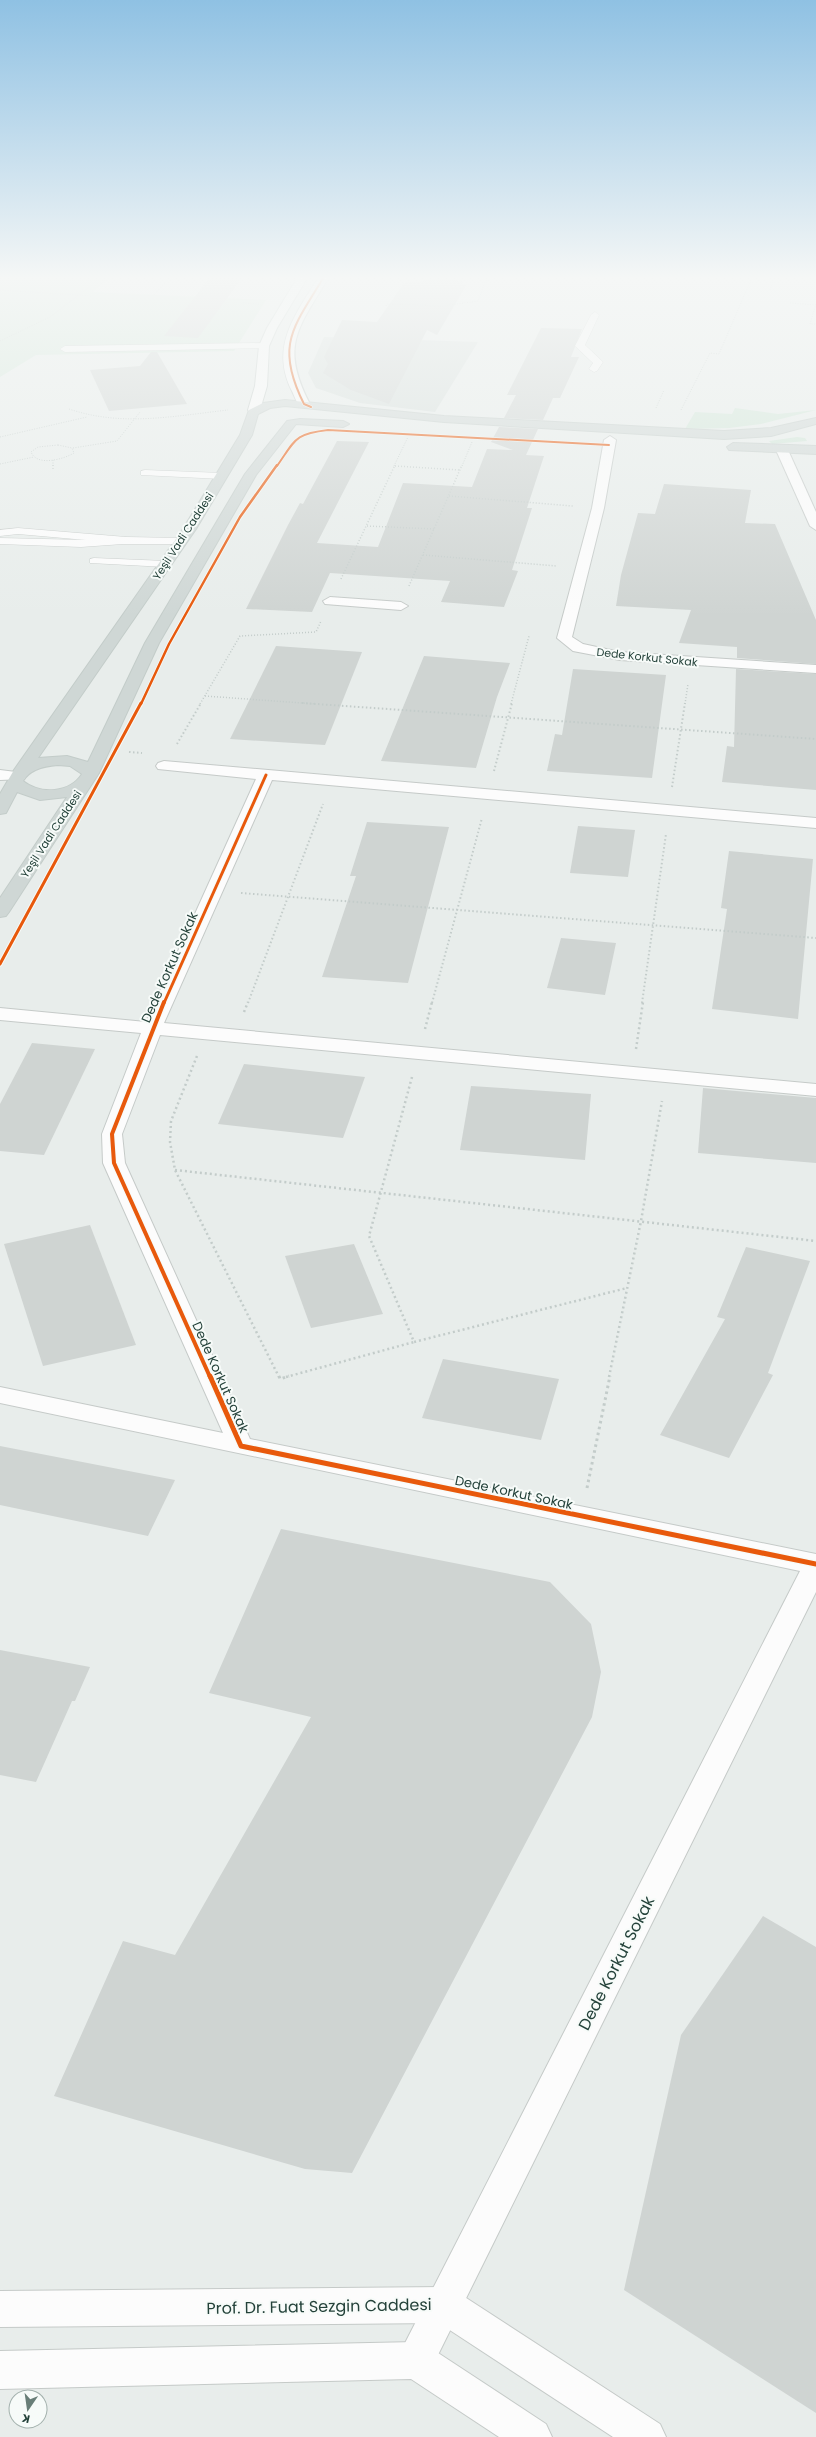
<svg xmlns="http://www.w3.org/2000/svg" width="816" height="2437" viewBox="0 0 816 2437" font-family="Poppins,sans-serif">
	<rect width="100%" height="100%" fill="#e8edeb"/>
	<polygon fill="#d6dedb" points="324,337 478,342 435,412 360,403 316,388 308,373"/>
	<g fill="#d1e6d8">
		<polygon points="0,275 113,275 93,292 266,300 234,351 36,355 0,377"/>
		<polygon points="735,408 778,414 816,410 761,424 729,428 685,429 695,412 732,414"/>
		<polygon points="797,437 805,438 807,441 772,444 769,441"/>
	</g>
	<g fill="#cfd4d2">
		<polygon points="212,275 244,275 198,338 164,336"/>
		<polygon points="425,279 463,281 462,284 467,284 437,335 427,330 389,404 351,390 323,373 328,364 324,357 342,320 377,322 404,283 423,281"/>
		<polygon points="541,328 582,329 571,357 579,357 560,398 553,398 543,420 504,418 516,395 507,395"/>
		<polygon points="151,352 157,352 187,404 109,411 90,370 140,366"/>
		<polygon points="499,427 538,429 526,455 544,456 527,508 532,508 512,570 518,571 504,607 441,602 450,581 330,573 312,612 246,609 288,525 300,503 303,504 337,441 369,442 317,543 378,547 403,483 472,487 487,449 513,450 491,442"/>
		<polygon points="664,484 751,490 745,523 775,524 816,620 816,664 737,658 737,647 679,643 691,610 616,606 621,575 638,513 655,514"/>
		<polygon points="276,646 362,652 325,745 230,739"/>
		<polygon points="424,656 510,663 497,697 476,768 381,761"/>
		<polygon points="573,669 666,675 652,778 547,771 555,734 562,735"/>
		<polygon points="736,669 816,674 816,790 722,782 727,746 734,747"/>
		<polygon points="367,822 449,827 408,983 322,977 356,876 350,876"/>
		<polygon points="578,826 635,830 628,877 570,873"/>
		<polygon points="729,851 813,859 798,1019 712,1009 727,909 721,908"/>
		<polygon points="561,938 616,943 605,995 547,988"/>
		<polygon points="32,1043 95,1049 44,1155 0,1151 0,1104"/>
		<polygon points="244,1064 365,1077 343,1138 218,1124"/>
		<polygon points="471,1086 591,1094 585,1160 460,1150"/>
		<polygon points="703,1088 816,1098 816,1163 698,1153"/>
		<polygon points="90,1225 136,1345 43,1366 4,1244"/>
		<polygon points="354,1244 383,1314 311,1328 285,1256"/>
		<polygon points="746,1247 810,1261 768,1373 773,1375 729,1458 660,1435 725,1319 717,1317"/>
		<polygon points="443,1359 559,1379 541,1440 422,1418"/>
		<polygon points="0,1446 175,1480 148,1536 0,1505"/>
		<polygon points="281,1529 550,1582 591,1624 601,1672 592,1717 352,2173 305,2169 54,2096 123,1941 175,1955 311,1717 209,1693"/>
		<polygon points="0,1650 90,1667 75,1701 72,1701 36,1782 0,1775"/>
		<polygon points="763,1916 816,1947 816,2413 624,2290 681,2035"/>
	</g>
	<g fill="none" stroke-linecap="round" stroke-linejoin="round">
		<g stroke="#c5cac8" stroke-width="1">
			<g id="service">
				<polygon points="595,312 599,315 585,345 603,362 597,371 594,372 589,369 593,363 575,346 591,315"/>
				<polygon points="264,343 269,346 267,348 65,352 60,349 65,346"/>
				<polygon points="145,470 222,473 227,476 222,479 141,475 141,471"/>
				<polygon points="18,528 126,537 181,538 187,541 181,544 123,544 81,547 0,544 0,538 86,540 18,534 0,536 0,530"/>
				<polygon points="94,558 166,561 172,564 166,567 90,563 90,559"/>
			</g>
		</g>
		<g stroke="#c5cac8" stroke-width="2">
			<g id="minor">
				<polygon points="610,436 616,440 604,508 572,637 583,644 620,652 816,665 816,673 620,660 573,651 557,638 592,508 604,440"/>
				<polygon points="782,446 788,450 816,512 816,530 810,526 776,450"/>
				<polygon points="330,597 401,602 408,606 401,610 325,604 323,601"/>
				<polygon points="164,761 816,818 816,828 272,780 164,1023 816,1084 816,1096 160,1035 122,1134 125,1163 250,1439 816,1554 816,1592 429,2373 416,2378 403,2373 398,2360 403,2347 800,1571 0,1403 0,1387 223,1433 103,1163 102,1134 141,1033 0,1020 0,1008 146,1022 256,779 158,769 156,766 158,763"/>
			</g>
		</g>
		<g stroke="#c5cac8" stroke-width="2">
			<g id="tertiary">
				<polygon points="0,770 24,773 26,776 24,779 0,780"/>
				<polygon points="444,2287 457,2292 660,2424 666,2437 613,2437 439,2323 0,2327 0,2291"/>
				<polygon points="416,2342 429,2347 546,2424 552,2437 499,2437 411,2379 0,2389 0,2351"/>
			</g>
		</g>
		<g stroke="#c3cbc8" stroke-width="2">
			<g id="secondary">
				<polygon points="299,275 309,275 277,328 269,346 267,386 260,410 254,413 250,412 248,410 255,386 259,346 267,328"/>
				<path d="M320 275H330C299 328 279 344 310 404L304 407C297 406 295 397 292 391 269 345 297 313 320 275Z"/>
			</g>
		</g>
		<g stroke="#c3ccc9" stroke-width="2">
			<g id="primary">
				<path d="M285 400 444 416 724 431 771 428 816 418V424L771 436 724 439 444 422 285 406 270 408 258 414 252 435 196 529 38 758 67 756 88 762 145 643 245 474 287 421 300 419 343 421 349 424 343 427 296 424 256 475 159 643 99 773 9 912 6 916 0 917V898L67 797 40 800 17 792 6 813 0 814V794L14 770 183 529 240 435 249 410 263 403ZM58 765 70 766 82 774C70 793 41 795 23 781 30 769 44 766 58 765Z"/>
				<polygon points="733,443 816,446 816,454 729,450 727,447"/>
			</g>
		</g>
		<g stroke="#c3ccca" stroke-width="1" stroke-dasharray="1 1.5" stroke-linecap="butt">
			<polyline points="0,290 91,296"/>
			<polyline points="770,290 776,275"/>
			<polyline points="154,295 172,275"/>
			<polyline points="243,303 260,304"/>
			<polyline points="790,303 816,305"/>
			<polyline points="816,304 810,324 816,324"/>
			<polyline points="386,306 387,304 443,306 478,301 488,275"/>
			<polyline points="0,341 50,317 105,275"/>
			<polyline points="656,408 664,390"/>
			<path d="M69 409C122 427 174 416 228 410"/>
			<polyline points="681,410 710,353 719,354 753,275"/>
			<polyline points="0,437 87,417"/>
			<path d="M58 445 72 448 74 453C64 459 37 467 31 452L38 447Z"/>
			<polyline points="73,448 117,441 140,412"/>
			<polyline points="53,460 53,466"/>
			<polyline points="0,464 34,457"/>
			<polyline points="394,466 408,437"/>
			<polyline points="462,466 472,442"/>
		</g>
		<g stroke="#c3ccca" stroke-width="1.5" stroke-dasharray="1 2" stroke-linecap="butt">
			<polyline points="53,465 53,469"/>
			<polyline points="395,466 460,470"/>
			<polyline points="449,496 573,506"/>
			<polyline points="367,526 434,529"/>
			<polyline points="423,555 557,566"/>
			<polyline points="341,579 395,465"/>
			<polyline points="409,586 462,465"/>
			<polyline points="205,696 316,704"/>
			<polyline points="200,704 240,636 316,632 321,621"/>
			<polyline points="511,704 529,636"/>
			<polyline points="685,704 688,684"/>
		</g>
		<g stroke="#c3ccca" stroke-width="2" stroke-dasharray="1.5 2.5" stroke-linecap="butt">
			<polyline points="302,703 816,739"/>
			<polyline points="177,744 201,703"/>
			<polyline points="129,752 142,753"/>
			<polyline points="494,771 512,703"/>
			<polyline points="672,787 685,703"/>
			<polyline points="241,893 816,938"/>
			<polyline points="248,1003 323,804"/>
			<polyline points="432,1003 482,818"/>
			<polyline points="642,1003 666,834"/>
		</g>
		<g stroke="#c3ccca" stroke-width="2.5" stroke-dasharray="2 3" stroke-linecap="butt">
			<polyline points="244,1012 248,1002"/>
			<polyline points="425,1029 432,1002"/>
			<polyline points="636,1049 643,1002"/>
			<polyline points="197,1056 171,1121 170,1142 175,1170 279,1377"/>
			<polyline points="412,1077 369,1236 414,1342 627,1288"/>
			<polyline points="175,1170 816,1241"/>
			<polyline points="286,1377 414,1342"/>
			<polyline points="609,1377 641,1221 662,1101"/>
		</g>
		<g stroke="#c3ccca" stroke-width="3" stroke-dasharray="2.5 3.5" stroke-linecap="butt">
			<polyline points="279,1376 280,1379 289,1376"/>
			<polyline points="587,1488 610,1376"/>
		</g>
		<use href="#service" fill="#fcfcfc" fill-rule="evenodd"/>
		<use href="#minor" fill="#fcfcfc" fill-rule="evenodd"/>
		<use href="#tertiary" fill="#fcfcfc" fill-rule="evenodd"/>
		<use href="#secondary" fill="#fcfcfc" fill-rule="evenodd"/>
		<use href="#primary" fill="#cfd7d5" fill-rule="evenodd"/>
		<g stroke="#f7fbf9" stroke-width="3">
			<g id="cycleway-far4">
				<path d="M311 407 304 404C274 344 294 327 325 275"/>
				<path d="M277 466C296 439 294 434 328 430L609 445"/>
			</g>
		</g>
		<g stroke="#f7fbf9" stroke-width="4">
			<polyline id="cycleway-far3" points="141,704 169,644 240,517 277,465"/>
		</g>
		<g stroke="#f7fbf9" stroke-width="5">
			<g id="cycleway-far2">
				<polyline points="0,964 141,703"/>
				<polyline points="164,1003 266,775"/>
			</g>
		</g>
		<g stroke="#f7fbf9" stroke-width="6">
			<polyline id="cycleway-far1" points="164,1002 112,1134 114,1163 210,1377"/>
		</g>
		<g stroke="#f7fbf9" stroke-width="8">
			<polyline id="cycleway" points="210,1376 241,1446 816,1564"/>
		</g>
		<use href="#cycleway-far4" stroke="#e8590c" stroke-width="2"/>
		<use href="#cycleway-far3" stroke="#e8590c" stroke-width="2.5"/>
		<use href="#cycleway-far2" stroke="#e8590c" stroke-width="3"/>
		<use href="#cycleway-far1" stroke="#e8590c" stroke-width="4"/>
		<use href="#cycleway" stroke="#e8590c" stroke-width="5"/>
	</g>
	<linearGradient id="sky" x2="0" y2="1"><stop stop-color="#8fc1e3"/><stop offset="0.45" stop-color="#f5f7f6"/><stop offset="1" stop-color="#f5f7f6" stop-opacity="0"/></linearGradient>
	<rect width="816" height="617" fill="url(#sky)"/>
	<g text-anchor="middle" stroke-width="4" stroke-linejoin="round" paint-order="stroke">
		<g font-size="11" fill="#24423a" stroke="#f7fbf9">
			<text transform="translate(183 536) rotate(-57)" y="4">Yeşil Vadi Caddesi</text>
			<text transform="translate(647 657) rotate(6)" y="4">Dede Korkut Sokak</text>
			<text transform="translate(51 834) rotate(-57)" y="4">Yeşil Vadi Caddesi</text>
		</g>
		<g font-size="13" fill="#24423a" stroke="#f7fbf9">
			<text transform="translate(169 967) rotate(-66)" y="5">Dede Korkut Sokak</text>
			<text transform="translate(221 1377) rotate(66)" y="5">Dede Korkut Sokak</text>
			<text transform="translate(514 1492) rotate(12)" y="5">Dede Korkut Sokak</text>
		</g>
		<g font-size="16" fill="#24423a" stroke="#f7fbf9">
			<text transform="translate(616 1963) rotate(-63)" y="6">Dede Korkut Sokak</text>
			<text transform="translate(319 2306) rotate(-1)" y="6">Prof. Dr. Fuat Sezgin Caddesi</text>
		</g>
	</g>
	<g transform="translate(28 2409) rotate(193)"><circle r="19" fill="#f7fbf9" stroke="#a3b1ad"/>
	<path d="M0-3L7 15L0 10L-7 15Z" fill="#697e78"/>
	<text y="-6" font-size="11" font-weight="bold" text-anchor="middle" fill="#24423a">K</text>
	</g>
</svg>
